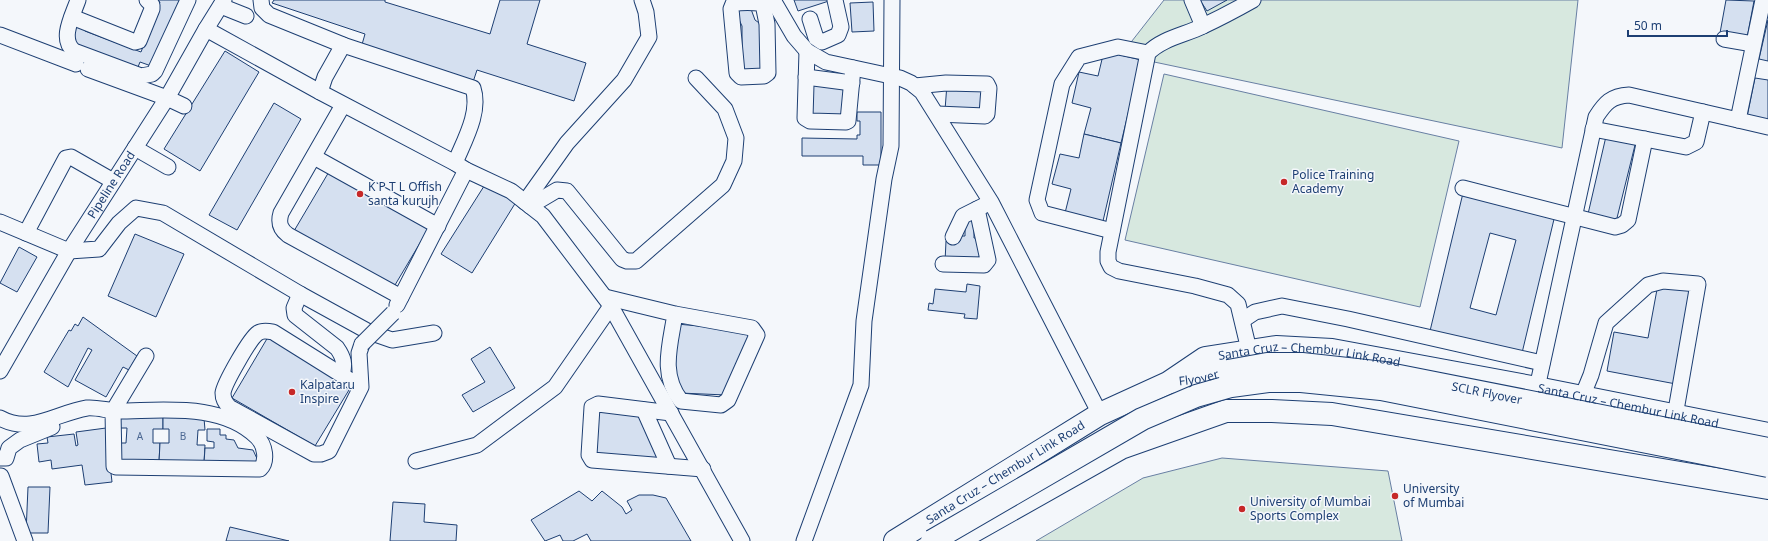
<svg xmlns="http://www.w3.org/2000/svg" width="1768" height="541" viewBox="0 0 1768 541" font-family="'Noto Sans',sans-serif">
	<rect width="100%" height="100%" fill="#f4f7fb"/>
	<g fill="#d7e8df" stroke="#687fa3">
		<polygon points="1164,0 1578,0 1562,148 1121,55"/>
		<polygon points="1164,74 1459,141 1420,307 1125,240"/>
		<polygon points="1222,458 1388,471 1402,541 1036,541 1143,478"/>
	</g>
	<g fill="#d5e0f0" stroke="#1d3f73" fill-rule="evenodd">
		<polygon points="154,0 180,0 154,67 140,62 136,72 75,49 77,43 69,40 76,23 86,26 85,31 141,52 160,2"/>
		<polygon points="274,0 385,0 385,2 490,34 500,0 540,0 527,44 586,63 574,101 477,70 472,85 361,48 365,34 272,3"/>
		<polygon points="794,0 832,0 798,11"/>
		<polygon points="1200,0 1227,0 1207,11"/>
		<polygon points="1726,0 1754,1 1747,38 1720,33"/>
		<polygon points="873,2 874,31 852,32 850,3"/>
		<polygon points="734,9 751,9 755,20 762,25 764,71 742,71 742,26"/>
		<polygon points="1768,20 1768,61 1759,59"/>
		<polygon points="225,51 259,72 200,171 164,149"/>
		<polygon points="1104,51 1141,60 1121,143 1084,134 1091,108 1072,103 1079,72 1098,76"/>
		<polygon points="1755,78 1768,80 1768,121 1747,117"/>
		<polygon points="809,83 849,86 847,121 807,118"/>
		<polygon points="947,84 986,86 985,112 945,110"/>
		<polygon points="274,103 301,119 237,230 209,215"/>
		<polygon points="857,112 881,112 881,165 863,165 863,156 802,156 802,138 857,139 857,135 860,135 860,121 857,121"/>
		<polygon points="1607,132 1636,141 1616,222 1588,214"/>
		<polygon points="1084,134 1121,143 1103,221 1065,213 1071,189 1052,184 1060,154 1079,158"/>
		<polygon points="330,170 429,228 392,290 294,231"/>
		<polygon points="486,183 516,202 472,273 441,254"/>
		<path d="M1463 193 1555 215 1522 353 1430 331ZM1490 233 1516 240 1496 315 1470 308Z"/>
		<polygon points="965,218 974,218 974,238 983,239 982,263 945,262 946,241 960,241 960,236 965,236"/>
		<polygon points="135,234 184,254 156,317 108,296"/>
		<polygon points="19,247 37,257 17,292 0,283"/>
		<polygon points="967,284 980,286 977,319 964,318 965,314 928,310 929,303 933,304 935,289 966,292"/>
		<polygon points="1658,284 1693,290 1676,384 1607,371 1614,332 1648,338"/>
		<polygon points="83,317 137,356 129,370 123,367 106,397 75,380 92,350 88,348 68,387 44,372 69,330 71,331 75,324 78,326"/>
		<polygon points="677,324 752,331 726,395 680,393 672,370"/>
		<polygon points="268,337 352,385 315,446 232,398"/>
		<polygon points="490,347 515,388 473,412 462,395 485,382 471,359"/>
		<polygon points="597,410 639,414 664,460 593,455"/>
		<polygon points="118,414 163,415 163,429 153,429 153,443 160,443 159,462 118,461 118,443 126,443 127,428 118,428"/>
		<polygon points="163,415 204,418 205,430 198,430 197,445 205,445 204,463 159,462 160,443 169,443 169,429 163,429"/>
		<polygon points="106,428 112,482 85,485 82,465 52,469 51,460 39,462 37,444 48,443 47,437 74,434 76,446 78,445 76,432"/>
		<polygon points="207,429 220,429 220,435 226,435 226,439 234,440 238,448 253,450 260,465 204,463 205,448 214,448 214,442 207,441"/>
		<polygon points="28,487 50,487 48,533 26,533"/>
		<polygon points="579,491 592,501 602,491 622,507 626,514 632,510 627,501 639,495 653,495 666,498 691,541 591,541 587,534 573,541 563,541 560,535 545,541 531,520"/>
		<polygon points="393,502 425,504 424,522 457,525 456,541 390,541"/>
		<polygon points="230,527 289,541 226,541"/>
	</g>
	<g fill="none" stroke-linecap="round" stroke-linejoin="round">
		<g stroke="#1d3f73" stroke-width="17">
			<g id="minor">
				<path d="M78 0C73 15 59 39 74 51L141 76 152 74 155 71 188 0"/>
				<polyline points="261,0 262,8 269,15 343,45"/>
				<polyline points="773,0 794,36 807,51 826,62 900,78 911,83 922,92 991,202 1100,414"/>
				<polyline points="1192,0 1203,26"/>
				<path d="M763 4 767 24 768 73 764 76 741 77 737 73 731 9 733 4C749 0 757 5 774 2"/>
				<polyline points="221,6 246,16"/>
				<polyline points="72,17 135,42 139,41 152,9 152,5 147,0"/>
				<polyline points="810,19 816,38 822,42 838,35 841,27 835,0"/>
				<polyline points="206,29 320,92 455,163 466,170 511,191 543,216 609,303 742,541"/>
				<polyline points="0,35 76,64"/>
				<polyline points="1724,39 1753,44"/>
				<polyline points="807,51 805,118 810,121 846,122 848,121 853,68"/>
				<polyline points="88,69 167,98 184,106"/>
				<polyline points="806,77 852,83"/>
				<polyline points="915,86 946,83 987,84 989,88 987,114 985,116 937,114"/>
				<path d="M320 92 325 77 343 45 473 88C481 112 464 141 455 163"/>
				<path d="M343 105 281 213C278 223 280 229 288 235L401 297"/>
				<polyline points="1738,120 1768,127"/>
				<polyline points="1593,129 1686,147 1696,142 1703,112"/>
				<polyline points="135,148 168,167"/>
				<polyline points="314,157 438,226"/>
				<polyline points="1463,188 1615,227 1622,225 1628,220 1645,139"/>
				<polyline points="525,202 567,143 624,80 649,37 646,12 642,0"/>
				<polyline points="530,206 557,190 567,191 622,259 627,261 636,261 723,185 734,161 736,138 725,109 696,78"/>
				<polyline points="0,222 69,251 99,249 119,223 136,208 163,213 300,294 369,332 392,340 434,333"/>
				<polyline points="1112,231 1042,213 1037,200 1062,84 1079,57 1118,47 1148,53"/>
				<polyline points="26,233 66,158 71,157 113,181"/>
				<polyline points="953,237 963,216 985,205"/>
				<polyline points="943,264 984,265 988,260 977,209"/>
				<path d="M300 294 294 308 295 315 337 348C344 358 345 364 342 375"/>
				<path d="M605 297 675 314 752 328 757 335 728 400 721 405 681 401C660 374 670 346 675 314"/>
				<polyline points="397,305 466,170"/>
				<polyline points="1243,320 1255,312 1282,306 1348,319 1542,363"/>
				<path d="M1249 350 1238 304 1228 295 1195 286 1119 271 1111 267 1108 261V252L1148 53C1163 38 1185 35 1203 26 1220 18 1237 9 1253 0"/>
				<path id="s1" d="M0 371 69 251 167 98 206 29 224 0"/>
				<path d="M361 387 273 332C268 331 262 330 258 333 250 338 224 384 223 393 223 399 225 402 229 407L314 454H321L329 451 361 387 359 353 362 344"/>
				<path d="M1537 388 1596 117C1605 103 1611 96 1629 95L1738 120 1763 0"/>
				<polyline points="1582,397 1591,375 1606,323 1648,285 1663,281 1698,284 1675,416"/>
				<polyline points="644,410 669,466"/>
				<polyline points="671,413 598,404 592,407 589,455 592,460 703,469"/>
				<path d="M0 418C31 435 56 413 87 408 97 407 108 411 117 411 163 411 221 402 257 437 265 445 268 461 260 469L116 467 114 466 113 411 146 356"/>
				<polyline points="0,458 6,458 9,448 20,440 52,427"/>
				<polyline points="416,461 477,445 555,387 611,306"/>
				<polyline points="1,476 25,541"/>
				<polyline points="804,541 861,385 864,321 884,179 891,146 892,0"/>
			</g>
		</g>
		<g stroke="#1d3f73" stroke-width="24">
			<g id="highway">
				<path id="s2" d="M1175 382 1201 379 1228 371"/>
				<path id="s3" d="M895 541 1100 414 1168 383 1205 358 1276 347 1332 350 1537 388 1768 434"/>
				<polyline points="956,541 1121,448 1226,411 1272,411 1332,414 1768,488"/>
			</g>
		</g>
		<use href="#minor" stroke="#f4f7fb" stroke-width="15"/>
		<use href="#highway" stroke="#f4f7fb" stroke-width="22"/>
		<g stroke="#1d3f73" stroke-width="17" stroke-linecap="butt">
			<polyline id="minor-bridge" points="362,344 393,313"/>
		</g>
		<g stroke="#1d3f73" stroke-width="24" stroke-linecap="butt">
			<g id="highway-bridge">
				<path id="s4" d="M1228 371 1267 364H1302L1384 373 1768 449"/>
				<polyline points="932,541 1142,419 1196,396 1231,386 1268,381 1301,381 1381,389 1768,466"/>
			</g>
		</g>
		<use href="#minor-bridge" stroke="#f4f7fb" stroke-width="15"/>
		<use href="#highway-bridge" stroke="#f4f7fb" stroke-width="22"/>
	</g>
	<g fill="#c62828" stroke="#f4f7fb" stroke-width="1.5">
		<circle cx="1284" cy="182" r="4"/>
		<circle cx="360" cy="194" r="4"/>
		<circle cx="292" cy="392" r="4"/>
		<circle cx="1395" cy="496" r="4"/>
		<circle cx="1242" cy="509" r="4"/>
	</g>
	<g text-anchor="middle" stroke-width="3" stroke-linejoin="round" paint-order="stroke">
		<g font-size="10" fill="#4b6792">
			<text x="140" y="440">A</text>
			<text x="183" y="440">B</text>
		</g>
		<g font-size="12" fill="#1d3f73" stroke="#f4f7fb" text-anchor="start">
			<text x="1292" y="179">Police Training<tspan x="1292" dy="14">Academy</tspan></text>
			<text x="368" y="191">K P T L Offish<tspan x="368" dy="14">santa kurujh</tspan></text>
			<text x="300" y="389">Kalpataru<tspan x="300" dy="14">Inspire</tspan></text>
			<text x="1403" y="493">University<tspan x="1403" dy="14">of Mumbai</tspan></text>
			<text x="1250" y="506">University of Mumbai<tspan x="1250" dy="14">Sports Complex</tspan></text>
		</g>
		<g font-size="12" fill="#1d3f73" stroke="#f4f7fb">
			<text dy="4" stroke="none"><textPath href="#s1" startOffset="217">Pipeline Road</textPath></text>
			<text dy="4" stroke="none"><textPath href="#s3" startOffset="466">Santa Cruz – Chembur Link Road</textPath></text>
			<text dy="4" stroke="none"><textPath href="#s2" startOffset="24">Flyover</textPath></text>
			<text dy="4" stroke="none"><textPath href="#s4" startOffset="262">SCLR Flyover</textPath></text>
			<text dy="4" stroke="none"><textPath href="#s3" startOffset="790">Santa Cruz – Chembur Link Road</textPath></text>
			<text dy="4" stroke="none"><textPath href="#s3" startOffset="130">Santa Cruz – Chembur Link Road</textPath></text>
		</g>
	</g>
	<path d="M1628 30v6h99v-6" fill="none" stroke="#1d3f73" stroke-width="2"/>
	<text x="1634" y="30" font-size="12" fill="#1d3f73" stroke="#f4f7fb" stroke-width="3" paint-order="stroke">50 m</text>
</svg>
